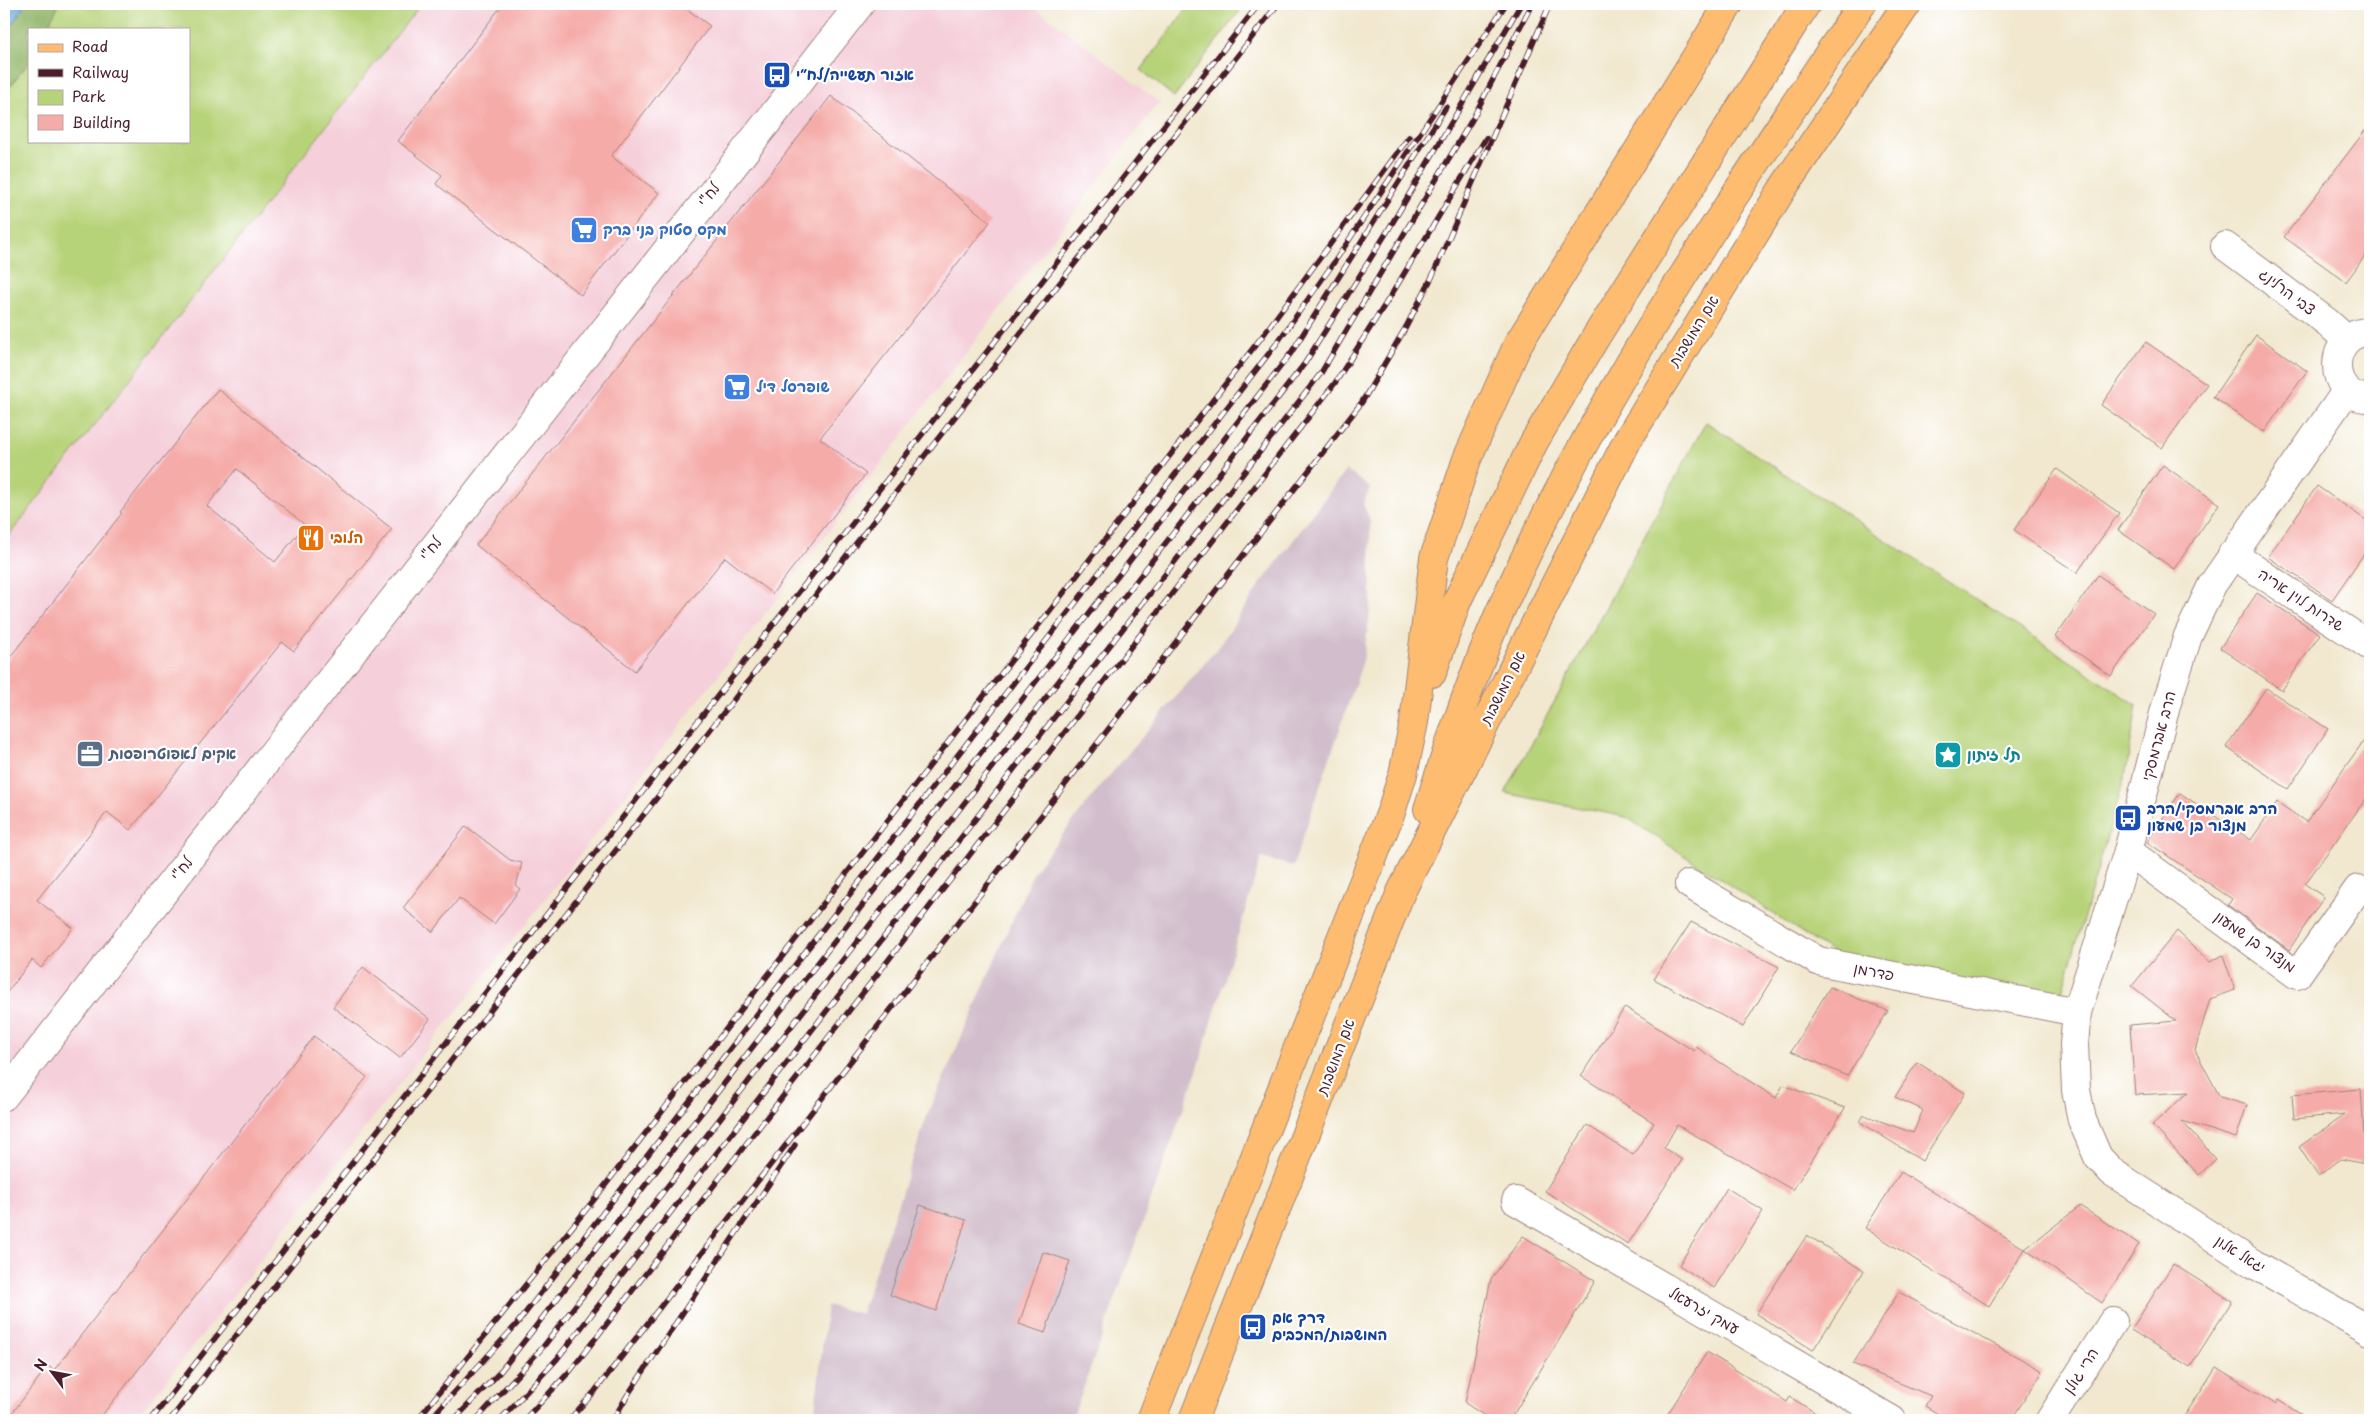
<svg xmlns="http://www.w3.org/2000/svg" width="2374" height="1424" viewBox="0 0 2374 1424" font-family="'Playpen Sans','Playpen Sans Hebrew',sans-serif">
	<rect width="100%" height="100%" fill="#fff"/>
	<filter id="ink" filterUnits="userSpaceOnUse"><feTurbulence type="fractalNoise" baseFrequency=".02" numOctaves="2"/><feDisplacementMap in="SourceGraphic" scale="10" xChannelSelector="R" yChannelSelector="G"/><feConvolveMatrix kernelMatrix="1 2 1 2 8 2 1 2 1" color-interpolation-filters="sRGB"/></filter>
	<filter id="wash" filterUnits="userSpaceOnUse"><feTurbulence type="fractalNoise" baseFrequency=".0096" numOctaves="4" result="noise"/><feDisplacementMap in="SourceGraphic" scale="20" xChannelSelector="R" yChannelSelector="G"/><feGaussianBlur stdDeviation="1.12" result="paint"/><feColorMatrix in="noise" values="0 0 0 0 0 0 0 0 0 0 0 0 0 0 0 0 0 1.4 0 .05"/><feComposite in="paint" operator="in"/></filter>
	<g filter="url(#wash)">
		<rect width="100%" height="100%" fill="#f1e8cf"/>
		<polygon fill="#f5cfda" points="421,4 826,4 835,11 842,4 1031,4 1159,102 572,865 135,1420 4,1420 4,543"/>
		<polygon fill="#d1bdcb" points="1346,470 1370,488 1363,504 1370,520 1371,605 1363,661 1293,866 1261,858 1199,1065 1072,1420 814,1420 827,1305 861,1314 927,1116 1034,871 1099,788 1220,645 1262,582"/>
		<g fill="#b7d379" stroke="#807952">
			<polygon points="59,4 421,4 4,542 4,94 29,62 29,141 189,141 189,29 46,29"/>
			<polygon points="1190,4 1245,4 1174,97 1141,70"/>
			<polygon points="1706,422 2137,705 2126,772 2059,1002 1848,963 1626,817 1505,793"/>
		</g>
		<polygon fill="#91b569" stroke="#6e6a4a" points="26,4 59,4 46,29 29,29 29,62 4,94 4,36"/>
		<polygon fill="#67a7da" stroke="#586382" points="4,4 26,4 4,36"/>
		<g id="blocks">
			<g fill="#f5aca9" fill-rule="evenodd">
				<polygon points="503,4 680,4 710,26 611,156 659,193 581,295 436,184 442,175 398,141"/>
				<polygon points="831,96 990,222 820,438 866,474 772,594 725,557 635,671 476,545"/>
				<polygon points="2370,124 2370,249 2346,282 2284,237"/>
				<polygon points="2256,335 2307,371 2264,432 2213,397"/>
				<polygon points="2146,342 2207,384 2162,448 2101,405"/>
				<path d="M218 389 392 529 294 651 282 642 130 830 107 812 37 900 73 928 41 968 32 960 4 996V665L122 513 120 512ZM237 469 305 525 275 562 207 506Z"/>
				<polygon points="2163,465 2219,504 2174,569 2118,530"/>
				<polygon points="2057,469 2119,513 2077,573 2014,530"/>
				<polygon points="2317,486 2370,523 2370,545 2332,600 2268,557"/>
				<polygon points="2098,575 2154,614 2111,676 2055,637"/>
				<polygon points="2257,593 2320,634 2282,690 2220,648"/>
				<polygon points="2266,688 2328,729 2288,789 2226,747"/>
				<polygon points="2370,732 2370,793 2305,884 2324,897 2289,950 2228,905 2232,899 2147,842 2180,793 2251,840 2277,802 2306,822"/>
				<polygon points="466,826 510,860 522,863 516,886 520,889 494,924 459,898 433,932 403,908"/>
				<polygon points="1691,922 1779,967 1743,1027 1654,979"/>
				<polygon points="2177,931 2210,962 2223,955 2235,990 2210,999 2195,1050 2220,1097 2247,1105 2236,1138 2182,1121 2216,1159 2199,1175 2152,1125 2188,1092 2135,1095 2130,1025 2176,1021 2132,986"/>
				<polygon points="363,967 430,1019 400,1058 333,1007"/>
				<polygon points="1830,987 1888,1011 1847,1076 1791,1051"/>
				<polygon points="1625,1007 1694,1051 1696,1047 1776,1098 1783,1085 1845,1108 1793,1190 1677,1125 1664,1148 1682,1160 1628,1244 1545,1191 1587,1125 1633,1155 1654,1123 1581,1076"/>
				<polygon points="314,1036 367,1077 123,1389 98,1420 7,1420 48,1366 54,1370"/>
				<polygon points="1917,1062 1965,1093 1922,1161 1860,1122 1864,1115 1913,1133 1923,1110 1895,1097"/>
				<polygon points="2361,1089 2364,1134 2370,1135 2370,1165 2341,1159 2318,1176 2299,1147 2345,1114 2294,1119 2292,1095"/>
				<polygon points="1901,1172 2025,1249 1989,1306 1865,1228"/>
				<polygon points="1727,1188 1763,1211 1714,1288 1679,1265"/>
				<polygon points="920,1205 966,1220 936,1311 890,1295"/>
				<polygon points="2080,1206 2139,1244 2102,1303 2025,1249"/>
				<polygon points="1807,1235 1864,1271 1813,1350 1756,1314"/>
				<polygon points="1523,1236 1595,1281 1510,1420 1491,1420 1465,1403 1491,1279"/>
				<polygon points="1043,1252 1070,1261 1045,1333 1019,1324"/>
				<polygon points="2173,1264 2232,1301 2190,1367 2131,1330"/>
				<polygon points="1899,1292 2043,1371 2011,1420 1948,1420 1925,1406 1931,1396 1853,1364"/>
				<polygon points="1707,1352 1787,1402 1790,1397 1827,1420 1664,1420"/>
				<polygon points="2216,1367 2275,1404 2278,1400 2310,1420 2182,1420"/>
			</g>
		</g>
	</g>
	<g filter="url(#ink)">
		<use href="#blocks" fill-opacity="0" stroke="#9e847d" stroke-width="1"/>
		<g fill="none" stroke-linecap="round" stroke-linejoin="round">
			<g stroke="#9e847d" stroke-width="30">
				<g id="minor">
					<polyline points="2225,246 2327,322 2347,340"/>
					<path d="M2370 332C2326 331 2326 400 2370 398"/>
					<polyline points="2347,390 2212,585 2188,636 2167,702 2128,851 2077,1012 2074,1044 2076,1090 2082,1120 2098,1157 2112,1172 2254,1264 2370,1331"/>
					<polyline points="2232,554 2370,646"/>
					<polyline points="2128,851 2297,975 2358,889"/>
					<polyline points="1689,884 1818,961 2077,1012"/>
					<polyline points="4,1096 860,4"/>
					<polyline points="1516,1201 1892,1420"/>
					<polyline points="2050,1420 2113,1321"/>
				</g>
			</g>
			<g stroke="#9e847d" stroke-width="30">
				<g id="major">
					<polyline points="1432,673 1457,601 1534,442 1597,335 1806,4"/>
					<path d="M1428 809C1449 743 1472 677 1499 614 1595 397 1731 200 1862 4"/>
					<polyline points="1151,1420 1391,812 1403,774 1414,722 1434,558 1467,459 1518,344 1729,4"/>
					<polyline points="1193,1420 1401,892 1627,441 1783,188 1907,4"/>
				</g>
			</g>
			<use href="#minor" stroke="#fff" stroke-width="28"/>
			<use href="#major" stroke="#fdbc70" stroke-width="28"/>
			<g stroke="#4a1f2b" stroke-width="5.5">
				<g id="rail">
					<polyline points="151,1420 1259,4"/>
					<polyline points="170,1420 1278,4"/>
					<polyline points="417,1420 593,1201 1264,334 1409,137"/>
					<polyline points="429,1420 516,1325 1277,343 1335,261 1506,4"/>
					<polyline points="454,1420 499,1373 529,1335 1291,353 1446,107"/>
					<polyline points="476,1420 543,1347 1305,363 1387,232 1521,4"/>
					<polyline points="500,1420 557,1359 1321,373 1473,118 1532,4"/>
					<polyline points="524,1420 571,1370 1335,383 1393,292 1486,138"/>
					<polyline points="569,1420 595,1391 1362,402 1406,327 1432,277 1550,4"/>
					<polyline points="613,1420 627,1396 795,1145"/>
				</g>
			</g>
			<use href="#rail" stroke="#fff" stroke-width="4" stroke-dasharray="11" stroke-linecap="butt"/>
		</g>
	</g>
	<defs>
		<g id="bus-square" transform="scale(1.4375)"><rect x="-9" y="-9" width="18" height="18" rx="4" fill="#1a4fb4" stroke="#fff"/><path d="M-5-6H5V4H4V6H2V4H-2V6H-4V4H-5ZM-3.5-4V0h7V-4ZM-3.5 1.2v1.5H-2V1.2ZM2 1.2v1.5H3.5V1.2Z" fill="#fff"/></g>
		<g id="supermarket-square" transform="scale(1.4375)"><rect x="-9" y="-9" width="18" height="18" rx="4" fill="#3f7fe0" stroke="#fff"/><path d="M-6-5.5h2.5l.6 2H6L4.5 2H-2.5L-4.4-4H-6ZM-1.5 3.2a1.3 1.3 0 1 0 .1 0ZM3 3.2a1.3 1.3 0 1 0 .1 0Z" fill="#fff"/></g>
		<g id="restaurant-square" transform="scale(1.4375)"><rect x="-9" y="-9" width="18" height="18" rx="4" fill="#e8710a" stroke="#fff"/><path d="M-5-6h1v4h1v-4h1v4h1v-4h1v5L-1.5 .5V6h-2V.5L-5-1ZM5-6V6H3V1.5H1.5Q1.5-4 5-6Z" fill="#fff"/></g>
		<g id="office-square" transform="scale(1.4375)"><rect x="-9" y="-9" width="18" height="18" rx="4" fill="#5c6f8a" stroke="#fff"/><path d="M-6-3h4V-5.5h4V-3h4V5H-6ZM-1-4.5V-3h2v-1.5ZM-6 0V1H6V0Z" fill="#fff"/></g>
		<g id="sight-square" transform="scale(1.4375)"><rect x="-9" y="-9" width="18" height="18" rx="4" fill="#0f9aa8" stroke="#fff"/><path d="M0-6L1.8-2.2L6-1.7L2.9 1.2L3.7 5.4L0 3.3L-3.7 5.4L-2.9 1.2L-6-1.7L-1.8-2.2Z" fill="#fff"/></g>
	</defs>
	<g fill-rule="evenodd">
		<use href="#bus-square" x="777" y="75"/>
		<use href="#supermarket-square" x="584" y="230"/>
		<use href="#supermarket-square" x="737" y="387"/>
		<use href="#restaurant-square" x="311" y="538"/>
		<use href="#office-square" x="90" y="754"/>
		<use href="#sight-square" x="1948" y="755"/>
		<use href="#bus-square" x="2128" y="818"/>
		<use href="#bus-square" x="1253" y="1327"/>
	</g>
	<g text-anchor="middle" stroke-width="4.5" stroke-linejoin="round" paint-order="stroke">
		<g font-size="15" font-weight="bold" fill="#164399" stroke="#fff" text-anchor="start">
			<text x="796" y="80">אזור תעשייה/לח״י</text>
			<text x="2147" y="814">הרב אברמסקי/הרב<tspan x="2147" dy="17">מנצור בן שמעון</tspan></text>
			<text x="1272" y="1323">דרך אם<tspan x="1272" dy="17">המושבות/המכבים</tspan></text>
		</g>
		<g font-size="15" fill="#4a1f2b" stroke="#fff">
			<text transform="translate(709 195) rotate(-52)" y="5">לח"י</text>
			<text transform="translate(2287 292) rotate(37)" y="5">צבי הרלינג</text>
			<text transform="translate(1694 331) rotate(-58)" y="5">אם המושבות</text>
			<text transform="translate(431 549) rotate(-52)" y="5">לח"י</text>
			<text transform="translate(2301 600) rotate(34)" y="5">שדרות לוין אריה</text>
			<text transform="translate(1503 688) rotate(-63)" y="5">אם המושבות</text>
			<text transform="translate(2159 736) rotate(-75)" y="5">הרב אברמסקי</text>
			<text transform="translate(182 869) rotate(-52)" y="5">לח"י</text>
			<text transform="translate(2255 942) rotate(35)" y="5">מנצור בן שמעון</text>
			<text transform="translate(1874 972) rotate(11)" y="5">פדרמן</text>
			<text transform="translate(1336 1057) rotate(-69)" y="5">אם המושבות</text>
			<text transform="translate(2240 1254) rotate(32)" y="5">יגאל אלון</text>
			<text transform="translate(1704 1311) rotate(30)" y="5">עמק יזרעאל</text>
			<text transform="translate(2081 1371) rotate(-57)" y="5">הרי גולן</text>
		</g>
		<g font-size="15" font-weight="bold" fill="#366cbe" stroke="#fff" text-anchor="start">
			<text x="603" y="235">מקס סטוק בני ברק</text>
			<text x="756" y="392">שופרסל דיל</text>
		</g>
		<g font-size="15" font-weight="bold" fill="#c56008" stroke="#fff" text-anchor="start">
			<text x="330" y="543">הלובי</text>
		</g>
		<g font-size="15" font-weight="bold" fill="#4e5e75" stroke="#fff" text-anchor="start">
			<text x="109" y="759">אקים לאפוטרופסות</text>
		</g>
		<g font-size="15" font-weight="bold" fill="#0d838f" stroke="#fff" text-anchor="start">
			<text x="1967" y="760">תל זיתון</text>
		</g>
	</g>
	<rect width="2374" height="1424" fill="none" stroke="#fff" stroke-width="20"/>
	<rect x="28" y="28" width="162" height="115" fill="#ffffff" stroke="#b7a5aa"/>
	<rect x="38" y="44" width="25" height="8" fill="#fdbc70" stroke="#b7a5aa"/>
	<text x="72" y="52" font-size="15" fill="#4a1f2b">Road</text>
	<rect x="38" y="69" width="25" height="8" fill="#4a1f2b" stroke="#b7a5aa"/>
	<text x="72" y="78" font-size="15" fill="#4a1f2b">Railway</text>
	<rect x="38" y="90" width="25" height="15" fill="#b7d379" stroke="#b7a5aa"/>
	<text x="72" y="102" font-size="15" fill="#4a1f2b">Park</text>
	<rect x="38" y="115" width="25" height="15" fill="#f5aca9" stroke="#b7a5aa"/>
	<text x="72" y="128" font-size="15" fill="#4a1f2b">Building</text>
	<g transform="translate(52 1372) rotate(302)" stroke="#ffffff" stroke-width="4" paint-order="stroke">
	<path d="M0-4L9 19L0 12L-9 19Z" fill="#4a1f2b"/>
	<text y="-8" font-size="14" font-weight="bold" text-anchor="middle" fill="#4a1f2b">N</text>
	</g>
</svg>
